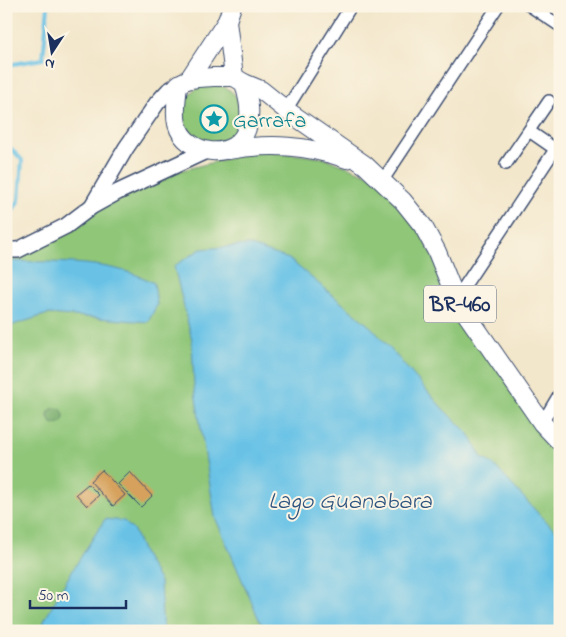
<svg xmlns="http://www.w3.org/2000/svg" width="566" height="637" viewBox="0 0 566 637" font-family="'Indie Flower',sans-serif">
	<rect width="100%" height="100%" fill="#fcf5e5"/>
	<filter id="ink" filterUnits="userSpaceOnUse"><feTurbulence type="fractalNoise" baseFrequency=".02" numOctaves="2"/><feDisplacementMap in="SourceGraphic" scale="10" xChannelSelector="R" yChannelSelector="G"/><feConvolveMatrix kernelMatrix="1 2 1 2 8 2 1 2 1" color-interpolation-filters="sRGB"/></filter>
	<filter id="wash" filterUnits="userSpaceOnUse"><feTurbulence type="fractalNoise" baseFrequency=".0096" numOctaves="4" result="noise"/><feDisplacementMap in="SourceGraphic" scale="20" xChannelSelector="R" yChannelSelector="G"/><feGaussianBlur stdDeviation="1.12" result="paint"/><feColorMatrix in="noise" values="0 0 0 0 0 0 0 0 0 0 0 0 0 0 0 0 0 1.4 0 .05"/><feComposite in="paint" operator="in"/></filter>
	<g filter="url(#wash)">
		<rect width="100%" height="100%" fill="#f3e7cb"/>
		<g fill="#8fc678" stroke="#557a6b">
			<circle cx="212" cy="113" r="29"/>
			<polygon points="261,150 324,158 383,180 403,201 456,299 560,442 560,631 6,631 6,250 171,173"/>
		</g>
		<circle fill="#73ab68" stroke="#476d63" cx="56" cy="416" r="8"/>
		<g fill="#69c2e6" stroke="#4278a2">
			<polygon points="248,245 289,259 372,328 443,409 469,434 482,458 493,464 546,522 560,534 560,631 264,631 215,517 194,386 192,340 174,266 201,249"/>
			<path d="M6 261C55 263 111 259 154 283L157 305 148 322 48 314 13 325 6 342Z"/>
			<polygon points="105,519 124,521 134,531 144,555 160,582 163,631 42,631 44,621 72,571"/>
		</g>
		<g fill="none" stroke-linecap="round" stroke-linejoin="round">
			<g stroke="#69c2e6" stroke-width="4">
				<polyline points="6,67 7,65 43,59 48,6"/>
				<polyline points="6,143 22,160 19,200 6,222"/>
			</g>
		</g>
		<g id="blocks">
			<g fill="#d6a15b">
				<polygon points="102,470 125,495 113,506 90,481"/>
				<polygon points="130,472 152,496 141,507 118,484"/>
				<polygon points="88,484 99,495 87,506 76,494"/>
			</g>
		</g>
	</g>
	<g filter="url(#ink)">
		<use href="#blocks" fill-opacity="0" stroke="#3b4b6e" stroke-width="1"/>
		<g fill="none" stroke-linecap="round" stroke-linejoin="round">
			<g stroke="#3b4b6e" stroke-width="14">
				<g id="street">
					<polyline points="530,6 560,26"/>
					<polyline points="286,110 351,6"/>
					<polyline points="529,131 555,149"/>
					<polyline points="506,164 549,101"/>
					<polyline points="383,180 498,6"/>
					<polyline points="456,299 560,142"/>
					<polyline points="542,423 560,393"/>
				</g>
			</g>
			<g stroke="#3b4b6e" stroke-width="18">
				<g id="secondary">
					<polyline points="92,206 126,148 157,103 168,91 178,85"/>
					<polyline points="6,250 18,250 66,226 91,207 118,192 206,151"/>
				</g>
			</g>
			<g stroke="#3b4b6e" stroke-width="20">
				<g id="primary">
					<polyline points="227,21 234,77"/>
					<path d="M213 77H234L244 83C248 98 252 113 247 128 237 162 186 157 177 124 174 112 177 97 178 85 187 77 201 78 213 77Z"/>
					<polyline points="189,79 227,21 232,6"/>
					<polyline points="244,83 261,90 286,110 365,165 403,201 423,226 437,252 456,299 542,423 560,442"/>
					<path d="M228 150C271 143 306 145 347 159"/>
				</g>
			</g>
			<use href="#street" stroke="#fff" stroke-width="11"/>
			<use href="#secondary" stroke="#fff" stroke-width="15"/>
			<use href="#primary" stroke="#fff" stroke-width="18"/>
		</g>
	</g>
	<defs>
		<g id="sight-ring" transform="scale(1.4375)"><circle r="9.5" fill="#fcf5e5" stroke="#0f9aa8" stroke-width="1.5"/><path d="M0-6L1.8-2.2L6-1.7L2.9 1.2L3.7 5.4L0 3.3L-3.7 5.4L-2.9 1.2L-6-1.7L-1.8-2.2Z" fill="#0f9aa8"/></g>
	</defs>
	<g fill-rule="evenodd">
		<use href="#sight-ring" x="214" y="119"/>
	</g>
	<g text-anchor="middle" stroke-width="4" stroke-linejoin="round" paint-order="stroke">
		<rect fill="#fcf5e5" stroke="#5e6a86" stroke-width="1" x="424" y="285.5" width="72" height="37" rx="4"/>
		<g font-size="21" font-weight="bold" fill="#1b2f5e">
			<text x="460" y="311">BR-460</text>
		</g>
		<g font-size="22" fill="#0d838f" stroke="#fcf5e5" text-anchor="start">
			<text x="233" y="127">Garrafa</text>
		</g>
		<g font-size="24" font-style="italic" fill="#2e5480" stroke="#fcf5e5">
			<text x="350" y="508">Lago Guanabara</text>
		</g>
	</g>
	<rect width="566" height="637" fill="none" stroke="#fcf5e5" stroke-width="25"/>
	<g transform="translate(52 52) rotate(192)" stroke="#fcf5e5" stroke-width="4" paint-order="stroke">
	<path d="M0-4L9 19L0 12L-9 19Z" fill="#1b2f5e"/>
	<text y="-8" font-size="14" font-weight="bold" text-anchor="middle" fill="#1b2f5e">N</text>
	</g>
	<path d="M30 600v8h96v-8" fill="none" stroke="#1b2f5e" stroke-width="2.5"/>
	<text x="38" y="600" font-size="15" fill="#1b2f5e" stroke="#fcf5e5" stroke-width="4" paint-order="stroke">50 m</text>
</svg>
